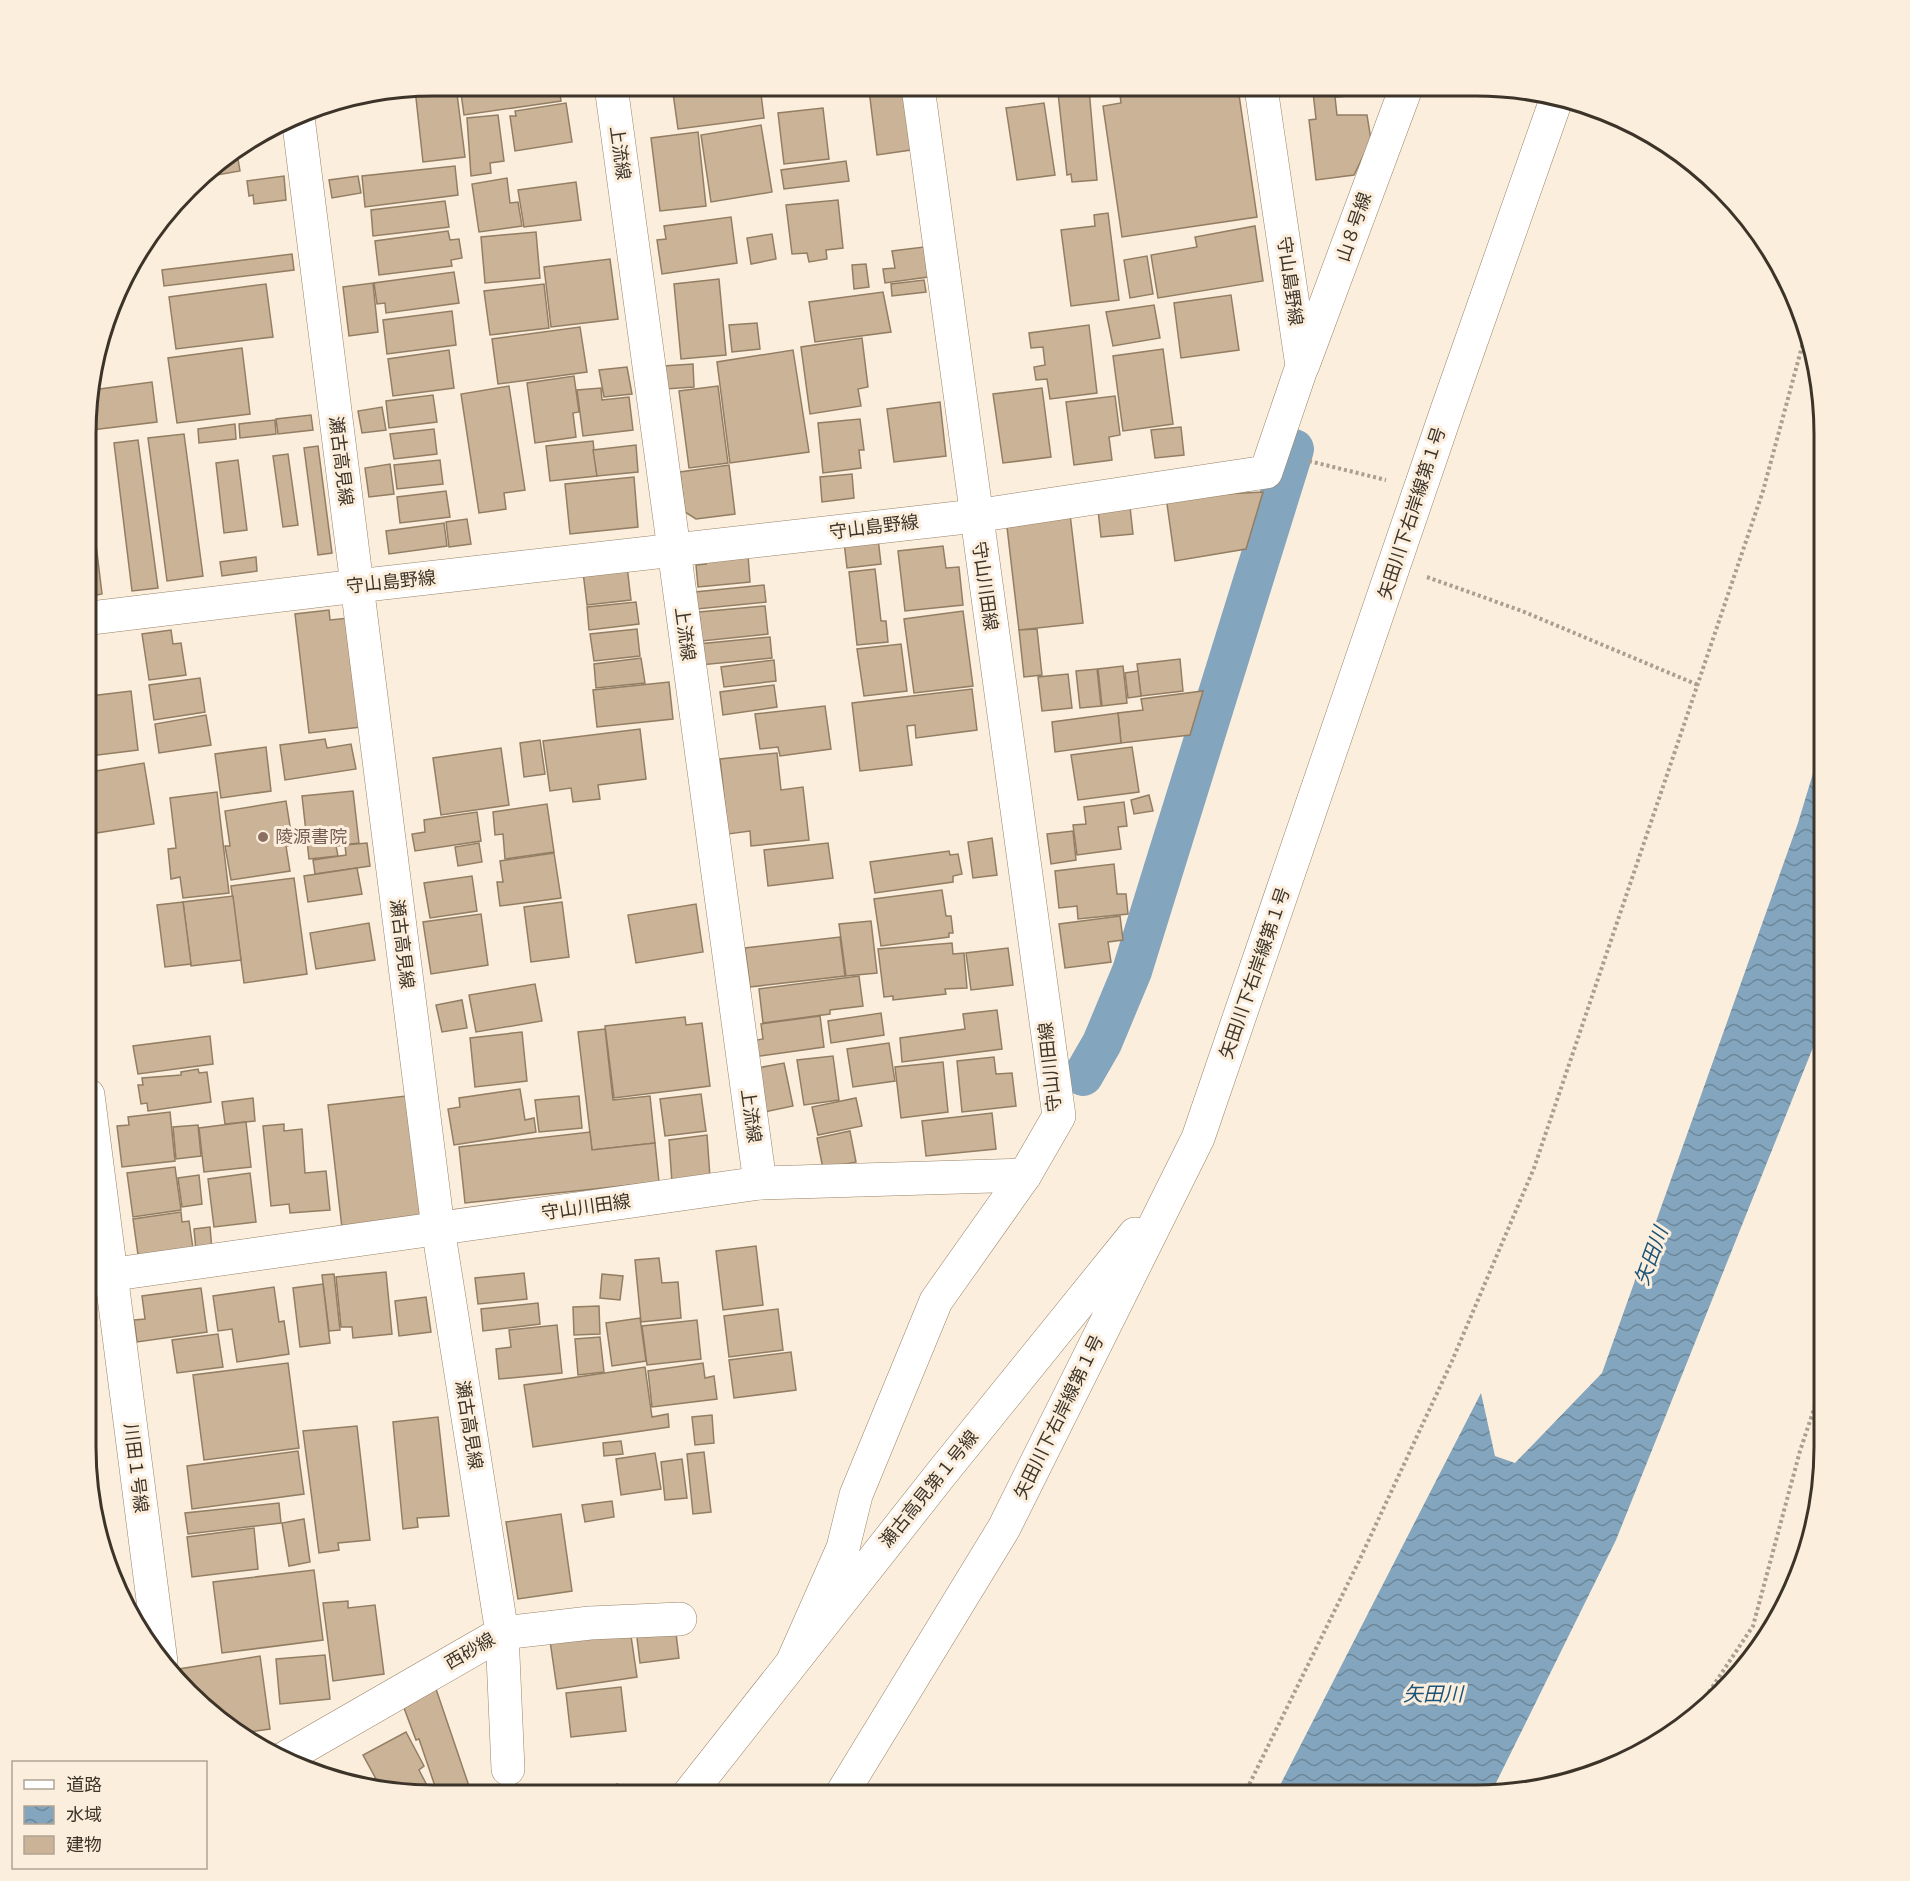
<svg xmlns="http://www.w3.org/2000/svg" width="1910" height="1881" viewBox="0 0 1910 1881" font-family="Lora,'Noto Sans JP',serif">
	<defs>
		<pattern id="water-waves" width="16" height="10" patternUnits="userSpaceOnUse" patternTransform="scale(1.5)"><rect width="16" height="10" fill="#83a5bd"/><path d="M0 5q4-4 8 0t8 0" fill="none" stroke="#6c879a"/></pattern>
	</defs>
	<rect width="100%" height="100%" fill="#fceedd"/>
	<polygon fill="url(#water-waves)" points="1824,737 1824,1020 1616,1540 1490,1795 1275,1795 1481,1393 1495,1456 1515,1463 1602,1373 1798,823"/>
	<g fill="none" stroke-linecap="round" stroke-linejoin="round">
		<polyline stroke="#83a5bd" stroke-width="40" points="1083,1076 1102,1043 1132,971 1294,449"/>
	</g>
	<g fill="#cab397" stroke="#937e63" stroke-width="1.5">
		<polygon points="434,86 456,86 465,157 423,162 415,89"/>
		<polygon points="460,86 559,86 561,101 464,115"/>
		<polygon points="672,86 760,86 764,118 678,129"/>
		<polygon points="904,87 911,150 877,155 869,90"/>
		<polygon points="1018,87 1052,87 1019,91"/>
		<polygon points="1119,87 1193,88 1194,94 1238,88 1257,217 1122,237 1103,106 1121,103"/>
		<polygon points="1296,88 1391,88 1391,93 1335,97 1337,115 1367,115 1371,140 1354,175 1316,180 1309,120 1316,119 1313,92 1296,94"/>
		<polygon points="1089,89 1097,180 1072,182 1071,174 1067,175 1058,93"/>
		<polygon points="566,103 572,142 515,151 510,116 516,116 515,111"/>
		<polygon points="1044,103 1055,175 1017,180 1006,108"/>
		<polygon points="823,108 829,159 784,164 778,113"/>
		<polygon points="498,115 504,161 490,163 491,173 471,176 467,118"/>
		<polygon points="761,125 772,192 711,202 701,135"/>
		<polygon points="698,132 706,206 660,211 651,138"/>
		<polygon points="237,153 240,171 200,178 204,172"/>
		<polygon points="846,161 849,181 784,189 781,170"/>
		<polygon points="455,166 458,195 365,207 362,176"/>
		<polygon points="284,176 286,200 254,204 253,195 249,196 247,181"/>
		<polygon points="358,176 361,193 332,198 329,180"/>
		<polygon points="507,178 510,203 518,202 522,226 479,232 472,184"/>
		<polygon points="576,182 581,220 524,227 518,190"/>
		<polygon points="838,200 843,248 826,250 827,259 809,262 807,253 792,254 786,205"/>
		<polygon points="445,201 449,227 373,236 371,210"/>
		<polygon points="1108,213 1119,300 1071,306 1061,230 1095,226 1094,215"/>
		<polygon points="731,217 737,263 662,274 657,240 666,239 664,226"/>
		<polygon points="1255,226 1263,281 1158,298 1151,255 1197,247 1195,237"/>
		<polygon points="448,231 450,240 459,239 462,258 451,260 452,266 379,275 375,241"/>
		<polygon points="536,232 540,278 485,283 481,237"/>
		<polygon points="772,234 776,259 751,264 747,238"/>
		<polygon points="924,247 928,277 885,283 883,269 895,268 892,251"/>
		<polygon points="292,254 294,270 164,286 162,270"/>
		<polygon points="1147,256 1153,294 1130,298 1124,260"/>
		<polygon points="610,259 618,319 551,327 544,267"/>
		<polygon points="866,264 869,287 854,289 852,265"/>
		<polygon points="454,272 459,303 386,313 385,303 377,304 374,283"/>
		<polygon points="719,279 726,355 681,359 674,284"/>
		<polygon points="924,280 926,292 892,296 891,284"/>
		<polygon points="373,283 378,332 349,336 343,287"/>
		<polygon points="266,284 273,337 176,349 169,297"/>
		<polygon points="544,284 549,328 490,335 484,291"/>
		<polygon points="883,292 891,332 815,342 809,302"/>
		<polygon points="1231,295 1239,350 1181,358 1174,303"/>
		<polygon points="1154,305 1160,338 1113,346 1106,312"/>
		<polygon points="452,311 456,345 387,354 383,320"/>
		<polygon points="757,323 760,349 732,352 729,325"/>
		<polygon points="1089,325 1097,393 1050,399 1047,379 1036,380 1034,367 1045,365 1043,347 1031,348 1029,333"/>
		<polygon points="580,327 587,372 498,384 492,339"/>
		<polygon points="862,338 868,387 858,389 861,406 810,414 801,347"/>
		<polygon points="242,348 250,414 177,423 168,358"/>
		<polygon points="1163,349 1173,424 1123,431 1113,356"/>
		<polygon points="449,350 454,388 393,396 388,359"/>
		<polygon points="793,350 809,452 730,463 717,362"/>
		<polygon points="693,364 694,387 665,389 663,366"/>
		<polygon points="627,367 632,394 604,397 599,370"/>
		<polygon points="574,376 579,412 573,413 576,437 535,443 527,383"/>
		<polygon points="152,382 157,422 92,430 92,390"/>
		<polygon points="509,386 525,490 504,493 506,509 479,513 461,394"/>
		<polygon points="718,386 728,463 689,468 679,391"/>
		<polygon points="601,388 602,400 629,397 633,430 583,436 577,390"/>
		<polygon points="1042,388 1051,457 1003,463 993,394"/>
		<polygon points="433,395 437,422 389,428 386,401"/>
		<polygon points="1115,396 1120,435 1109,437 1112,460 1074,465 1066,402"/>
		<polygon points="940,402 946,456 894,462 887,409"/>
		<polygon points="382,407 386,430 362,433 358,411"/>
		<polygon points="311,415 313,430 278,434 276,419"/>
		<polygon points="860,419 864,450 859,450 861,468 823,473 818,423"/>
		<polygon points="275,420 276,434 240,438 239,424"/>
		<polygon points="235,424 236,439 199,443 198,429"/>
		<polygon points="1181,427 1184,455 1155,458 1151,430"/>
		<polygon points="434,429 437,454 394,459 390,434"/>
		<polygon points="184,434 203,576 167,581 148,438"/>
		<polygon points="138,440 158,588 132,591 114,443"/>
		<polygon points="593,441 597,476 550,481 546,446"/>
		<polygon points="636,445 638,472 597,476 593,450"/>
		<polygon points="318,446 332,553 318,555 304,448"/>
		<polygon points="288,454 298,525 283,527 273,456"/>
		<polygon points="238,460 247,530 224,533 216,463"/>
		<polygon points="440,460 443,484 397,489 394,465"/>
		<polygon points="390,464 394,494 369,497 365,468"/>
		<polygon points="729,465 735,514 696,519 685,512 680,472"/>
		<polygon points="852,474 854,498 822,502 820,477"/>
		<polygon points="634,477 638,527 570,534 565,484"/>
		<polygon points="446,491 450,517 400,523 397,497"/>
		<polygon points="1263,492 1246,549 1175,561 1166,497"/>
		<polygon points="91,503 102,594 91,596"/>
		<polygon points="1130,507 1133,534 1101,537 1098,510"/>
		<polygon points="1070,514 1083,623 1019,630 1007,527"/>
		<polygon points="467,519 471,544 449,547 446,522"/>
		<polygon points="444,523 447,546 389,554 386,531"/>
		<polygon points="878,538 881,564 847,568 844,542"/>
		<polygon points="943,546 946,568 959,567 963,605 905,611 898,551"/>
		<polygon points="748,555 750,582 698,587 696,565 706,564 705,559"/>
		<polygon points="256,557 257,571 222,576 220,562"/>
		<polygon points="627,566 631,600 587,605 583,572"/>
		<polygon points="875,569 881,621 886,621 888,642 857,645 849,572"/>
		<polygon points="764,585 766,602 697,609 695,592"/>
		<polygon points="636,602 639,624 589,630 587,607"/>
		<polygon points="765,606 768,634 702,641 699,612"/>
		<polygon points="329,610 330,620 349,618 361,727 309,733 295,614"/>
		<polygon points="963,611 973,686 914,693 904,619"/>
		<polygon points="637,629 640,656 594,661 590,634"/>
		<polygon points="1037,629 1042,675 1024,677 1019,630"/>
		<polygon points="171,630 173,644 181,643 186,675 149,680 142,634"/>
		<polygon points="770,637 772,658 700,665 698,644"/>
		<polygon points="901,644 907,691 864,696 857,649"/>
		<polygon points="641,658 645,683 596,688 594,664"/>
		<polygon points="1180,659 1183,691 1141,696 1137,664"/>
		<polygon points="774,660 776,681 724,687 721,667"/>
		<polygon points="1123,666 1127,703 1102,706 1098,669"/>
		<polygon points="1097,669 1101,706 1080,708 1076,671"/>
		<polygon points="1138,671 1141,696 1128,698 1125,673"/>
		<polygon points="1068,674 1072,708 1042,711 1038,677"/>
		<polygon points="200,678 205,712 154,720 149,685"/>
		<polygon points="669,682 673,719 597,727 593,690"/>
		<polygon points="774,685 777,707 723,715 720,692"/>
		<polygon points="972,689 977,730 916,738 915,725 907,726 912,765 860,771 852,703"/>
		<polygon points="131,691 138,750 90,756 90,696"/>
		<polygon points="1203,691 1190,735 1121,743 1118,713 1143,710 1141,699"/>
		<polygon points="825,706 831,749 780,756 778,747 760,749 755,714"/>
		<polygon points="1118,713 1121,743 1055,752 1052,722"/>
		<polygon points="206,715 211,745 159,753 155,724"/>
		<polygon points="640,729 646,779 598,785 600,799 573,802 571,788 550,791 543,741"/>
		<polygon points="325,739 327,748 351,744 356,769 285,780 280,745"/>
		<polygon points="540,740 545,774 524,777 520,743"/>
		<polygon points="266,747 271,791 221,798 215,754"/>
		<polygon points="1132,747 1139,792 1078,800 1071,755"/>
		<polygon points="501,748 509,805 441,815 433,758"/>
		<polygon points="777,753 781,790 803,787 809,840 751,846 750,831 728,834 720,759"/>
		<polygon points="144,763 154,824 90,834 90,772"/>
		<polygon points="353,791 359,843 336,846 338,856 309,859 302,796"/>
		<polygon points="217,792 229,893 183,898 180,877 171,879 168,849 176,848 170,798"/>
		<polygon points="1149,795 1153,811 1134,814 1131,800"/>
		<polygon points="286,801 293,845 286,846 290,871 231,880 225,846 230,846 225,811"/>
		<polygon points="1124,802 1127,826 1118,827 1121,849 1077,855 1073,825 1086,824 1084,807"/>
		<polygon points="547,804 554,852 505,859 503,834 495,835 493,812"/>
		<polygon points="477,812 481,841 415,851 412,834 425,832 424,820"/>
		<polygon points="1073,831 1076,860 1051,864 1047,834"/>
		<polygon points="992,838 997,875 973,878 968,842"/>
		<polygon points="367,843 370,866 315,874 313,860 346,855 345,845"/>
		<polygon points="479,843 482,862 458,866 455,847"/>
		<polygon points="828,843 833,878 768,886 764,850"/>
		<polygon points="949,851 950,855 958,854 962,874 953,876 953,882 875,893 870,862"/>
		<polygon points="554,853 561,898 500,906 497,882 503,882 500,861"/>
		<polygon points="1114,864 1117,894 1126,894 1128,914 1078,919 1077,906 1059,908 1055,871"/>
		<polygon points="357,868 362,894 308,902 304,876"/>
		<polygon points="472,876 477,911 430,918 424,883"/>
		<polygon points="294,878 307,974 244,983 231,886"/>
		<polygon points="942,890 946,916 951,916 953,933 949,933 949,937 881,946 874,899"/>
		<polygon points="233,896 241,960 191,966 183,902"/>
		<polygon points="183,902 191,964 165,967 157,905"/>
		<polygon points="562,902 569,957 531,962 524,907"/>
		<polygon points="696,904 703,952 636,963 628,915"/>
		<polygon points="481,914 488,965 431,974 423,922"/>
		<polygon points="1120,916 1123,940 1108,942 1111,962 1065,968 1059,924"/>
		<polygon points="871,921 877,973 846,976 839,924"/>
		<polygon points="369,923 375,960 316,969 310,933"/>
		<polygon points="840,937 845,976 750,987 745,948"/>
		<polygon points="952,943 953,954 964,953 967,988 945,989 946,994 893,1000 893,996 884,997 878,949"/>
		<polygon points="1008,948 1013,985 971,990 966,953"/>
		<polygon points="859,976 863,1006 830,1010 830,1014 763,1023 759,989"/>
		<polygon points="535,984 542,1021 476,1032 469,995"/>
		<polygon points="462,1000 467,1028 442,1032 436,1005"/>
		<polygon points="997,1010 1002,1049 902,1062 900,1038 965,1029 963,1014"/>
		<polygon points="881,1013 884,1035 831,1043 828,1021"/>
		<polygon points="820,1016 824,1047 753,1057 751,1041 763,1039 761,1024"/>
		<polygon points="685,1017 686,1025 702,1023 710,1086 614,1098 605,1026"/>
		<polygon points="605,1029 613,1100 650,1096 655,1143 592,1150 578,1032"/>
		<polygon points="522,1032 527,1081 475,1087 470,1038"/>
		<polygon points="210,1036 213,1064 138,1074 133,1046"/>
		<polygon points="889,1043 895,1081 853,1087 847,1049"/>
		<polygon points="833,1056 839,1100 804,1105 797,1060"/>
		<polygon points="994,1057 996,1074 1012,1073 1016,1106 962,1112 957,1061"/>
		<polygon points="943,1062 948,1112 901,1118 895,1067"/>
		<polygon points="784,1063 793,1106 760,1113 752,1069"/>
		<polygon points="198,1069 199,1073 207,1072 211,1102 148,1111 147,1103 141,1104 138,1085 143,1085 142,1078 181,1075 181,1072"/>
		<polygon points="520,1089 525,1120 534,1118 536,1132 454,1145 448,1109 460,1107 459,1098"/>
		<polygon points="701,1094 706,1131 665,1136 660,1099"/>
		<polygon points="406,1096 422,1228 343,1237 328,1105"/>
		<polygon points="579,1096 582,1128 539,1132 535,1100"/>
		<polygon points="253,1098 255,1121 225,1124 222,1102"/>
		<polygon points="856,1098 862,1126 818,1135 812,1107"/>
		<polygon points="170,1112 175,1161 122,1167 117,1126 129,1125 128,1117"/>
		<polygon points="992,1113 996,1149 926,1156 922,1121"/>
		<polygon points="246,1122 251,1167 204,1172 199,1128"/>
		<polygon points="284,1124 284,1131 302,1129 305,1173 326,1171 330,1210 290,1213 289,1204 271,1206 263,1126"/>
		<polygon points="198,1125 201,1156 176,1159 173,1127"/>
		<polygon points="850,1131 856,1162 823,1169 817,1138"/>
		<polygon points="590,1132 592,1150 655,1143 659,1182 465,1203 459,1147"/>
		<polygon points="707,1135 710,1177 672,1183 669,1140"/>
		<polygon points="175,1167 181,1210 133,1217 127,1173"/>
		<polygon points="250,1173 256,1222 214,1227 208,1179"/>
		<polygon points="199,1175 202,1204 182,1207 178,1178"/>
		<polygon points="181,1212 182,1222 189,1221 194,1255 139,1262 133,1219"/>
		<polygon points="210,1227 212,1250 196,1251 194,1229"/>
		<polygon points="756,1246 763,1305 723,1310 716,1251"/>
		<polygon points="659,1258 662,1283 678,1282 681,1318 641,1322 635,1260"/>
		<polygon points="386,1272 392,1334 353,1338 352,1327 341,1327 336,1277"/>
		<polygon points="524,1273 527,1299 478,1304 475,1278"/>
		<polygon points="334,1274 340,1330 329,1331 322,1275"/>
		<polygon points="602,1274 623,1276 620,1300 600,1298"/>
		<polygon points="323,1284 330,1343 300,1347 293,1288"/>
		<polygon points="274,1287 279,1322 284,1321 289,1354 237,1362 232,1329 218,1331 213,1296"/>
		<polygon points="201,1288 207,1332 137,1342 134,1320 145,1319 142,1296"/>
		<polygon points="426,1297 431,1332 399,1336 395,1301"/>
		<polygon points="538,1303 540,1324 483,1331 481,1309"/>
		<polygon points="599,1306 600,1334 574,1335 573,1307"/>
		<polygon points="778,1309 783,1350 729,1357 724,1316"/>
		<polygon points="640,1318 646,1361 612,1366 606,1323"/>
		<polygon points="697,1320 701,1359 647,1365 642,1326"/>
		<polygon points="557,1325 562,1373 499,1379 496,1349 511,1347 509,1330"/>
		<polygon points="218,1334 223,1367 177,1373 172,1340"/>
		<polygon points="600,1337 604,1372 578,1375 575,1339"/>
		<polygon points="791,1352 796,1390 734,1398 729,1360"/>
		<polygon points="288,1363 299,1448 204,1460 193,1375"/>
		<polygon points="703,1363 705,1378 714,1376 717,1399 652,1407 648,1371"/>
		<polygon points="645,1367 652,1417 668,1414 669,1427 533,1447 524,1385"/>
		<polygon points="712,1415 714,1443 695,1445 692,1417"/>
		<polygon points="438,1417 449,1516 417,1518 418,1527 403,1529 393,1422"/>
		<polygon points="86,1423 94,1474 87,1475 86,1470"/>
		<polygon points="357,1426 370,1540 338,1543 339,1550 319,1553 303,1431"/>
		<polygon points="621,1441 623,1454 604,1456 603,1443"/>
		<polygon points="298,1451 304,1494 192,1509 187,1466"/>
		<polygon points="704,1452 711,1512 693,1514 687,1454"/>
		<polygon points="655,1453 661,1489 621,1495 616,1459"/>
		<polygon points="682,1459 687,1498 665,1500 661,1462"/>
		<polygon points="612,1501 614,1517 585,1522 582,1505"/>
		<polygon points="279,1503 281,1523 188,1534 185,1513"/>
		<polygon points="561,1514 572,1591 518,1599 506,1522"/>
		<polygon points="304,1519 310,1562 289,1566 282,1523"/>
		<polygon points="254,1528 258,1569 192,1577 187,1537"/>
		<polygon points="314,1570 323,1640 222,1653 213,1582"/>
		<polygon points="348,1601 348,1608 375,1605 384,1674 333,1681 323,1603"/>
		<polygon points="675,1625 679,1658 640,1663 636,1629"/>
		<polygon points="630,1629 637,1677 557,1689 550,1641"/>
		<polygon points="325,1655 330,1699 280,1704 276,1659"/>
		<polygon points="260,1656 270,1729 242,1733 180,1679 179,1669"/>
		<polygon points="621,1687 626,1731 571,1737 566,1693"/>
		<polygon points="436,1689 472,1795 438,1795 419,1739 416,1740 404,1708"/>
		<polygon points="406,1732 424,1766 419,1770 432,1795 382,1790 363,1755"/>
		<polygon points="617,1784 632,1792 630,1795 612,1795"/>
	</g>
	<g fill="none" stroke-linecap="round" stroke-linejoin="round">
		<g stroke="#988368" stroke-width="34">
			<g id="street">
				<polyline points="611,86 760,1183"/>
				<polyline points="298,117 438,1228 502,1633 508,1769"/>
				<polyline points="1303,365 1406,88"/>
				<polyline points="91,618 357,586 975,516 1266,472 1302,366 1261,88"/>
				<polyline points="88,1095 161,1662"/>
				<polyline points="87,1278 760,1183 1025,1175"/>
				<polyline points="793,1661 843,1548 856,1495 936,1301 1025,1175 1059,1116 918,87"/>
				<polyline points="283,1759 502,1633 590,1623 680,1619"/>
				<polyline points="688,1795 941,1474 1135,1234"/>
				<polyline points="841,1795 1004,1528 1198,1138 1447,410 1556,100"/>
			</g>
		</g>
		<g stroke="#aa9e8f" stroke-width="4" stroke-dasharray="3 3" stroke-linecap="butt">
			<polyline points="1309,461 1386,480"/>
			<polyline points="1427,577 1522,611 1698,685"/>
			<polyline points="1689,1722 1753,1626 1800,1451 1824,1379"/>
			<polyline points="1244,1795 1359,1561 1452,1361 1534,1168 1763,491 1807,328"/>
		</g>
		<use href="#street" stroke="#fff" stroke-width="33"/>
	</g>
	<circle fill="#8d6e63" stroke="#fceedd" stroke-width="2" cx="263" cy="837" r="6"/>
	<g text-anchor="middle" stroke-width="6" stroke-linejoin="round" paint-order="stroke">
		<g font-size="18" fill="#3d3429" stroke="#fceedd">
			<text transform="translate(620 153) rotate(82)" y="6">上流線</text>
			<text transform="translate(1354 227) rotate(-71)" y="6">山８号線</text>
			<text transform="translate(1290 281) rotate(82)" y="6">守山島野線</text>
			<text transform="translate(341 461) rotate(83)" y="6">瀬古高見線</text>
			<text transform="translate(1412 513) rotate(-72)" y="6">矢田川下右岸線第１号</text>
			<text transform="translate(874 527) rotate(-7)" y="6">守山島野線</text>
			<text transform="translate(391 582) rotate(-6)" y="6">守山島野線</text>
			<text transform="translate(985 586) rotate(82)" y="6">守山川田線</text>
			<text transform="translate(685 634) rotate(82)" y="6">上流線</text>
			<text transform="translate(402 944) rotate(83)" y="6">瀬古高見線</text>
			<text transform="translate(1255 973) rotate(-71)" y="6">矢田川下右岸線第１号</text>
			<text transform="translate(1050 1067) rotate(-96)" y="6">守山川田線</text>
			<text transform="translate(751 1116) rotate(82)" y="6">上流線</text>
			<text transform="translate(586 1207) rotate(-8)" y="6">守山川田線</text>
			<text transform="translate(1059 1417) rotate(-64)" y="6">矢田川下右岸線第１号</text>
			<text transform="translate(469 1425) rotate(81)" y="6">瀬古高見線</text>
			<text transform="translate(136 1468) rotate(83)" y="6">川田１号線</text>
			<text transform="translate(929 1489) rotate(-51)" y="6">瀬古高見第１号線</text>
			<text transform="translate(470 1651) rotate(-30)" y="6">西砂線</text>
		</g>
		<g font-size="18" fill="#785e54" stroke="#fceedd" text-anchor="start">
			<text x="275" y="843">陵源書院</text>
		</g>
		<g font-size="20" font-style="italic" fill="#1c5477" stroke="#fceedd">
			<text transform="translate(1651 1256) rotate(-70)" y="7">矢田川</text>
			<text x="1433" y="1701">矢田川</text>
		</g>
	</g>
	<path d="M0 0H1910V1881H0ZM434 96H1476A338 338 0 0 1 1814 434V1447A338 338 0 0 1 1476 1785H434A338 338 0 0 1 96 1447V434A338 338 0 0 1 434 96Z" fill="#fceedd" fill-rule="evenodd"/>
	<path fill="none" stroke="#3d3429" stroke-width="3" d="M434 96H1476A338 338 0 0 1 1814 434V1447A338 338 0 0 1 1476 1785H434A338 338 0 0 1 96 1447V434A338 338 0 0 1 434 96Z"/>
	<rect x="12" y="1761" width="195" height="108" fill="#fceedd" stroke="#b0a495" stroke-width="1.5"/>
	<rect x="24" y="1780" width="30" height="9" fill="#ffffff" stroke="#b0a495" stroke-width="1.5"/>
	<text x="66" y="1791" font-size="18" fill="#3d3429">道路</text>
	<rect x="24" y="1806" width="30" height="18" fill="url(#water-waves)" stroke="#b0a495" stroke-width="1.5"/>
	<text x="66" y="1821" font-size="18" fill="#3d3429">水域</text>
	<rect x="24" y="1836" width="30" height="18" fill="#cab397" stroke="#b0a495" stroke-width="1.5"/>
	<text x="66" y="1851" font-size="18" fill="#3d3429">建物</text>
</svg>
